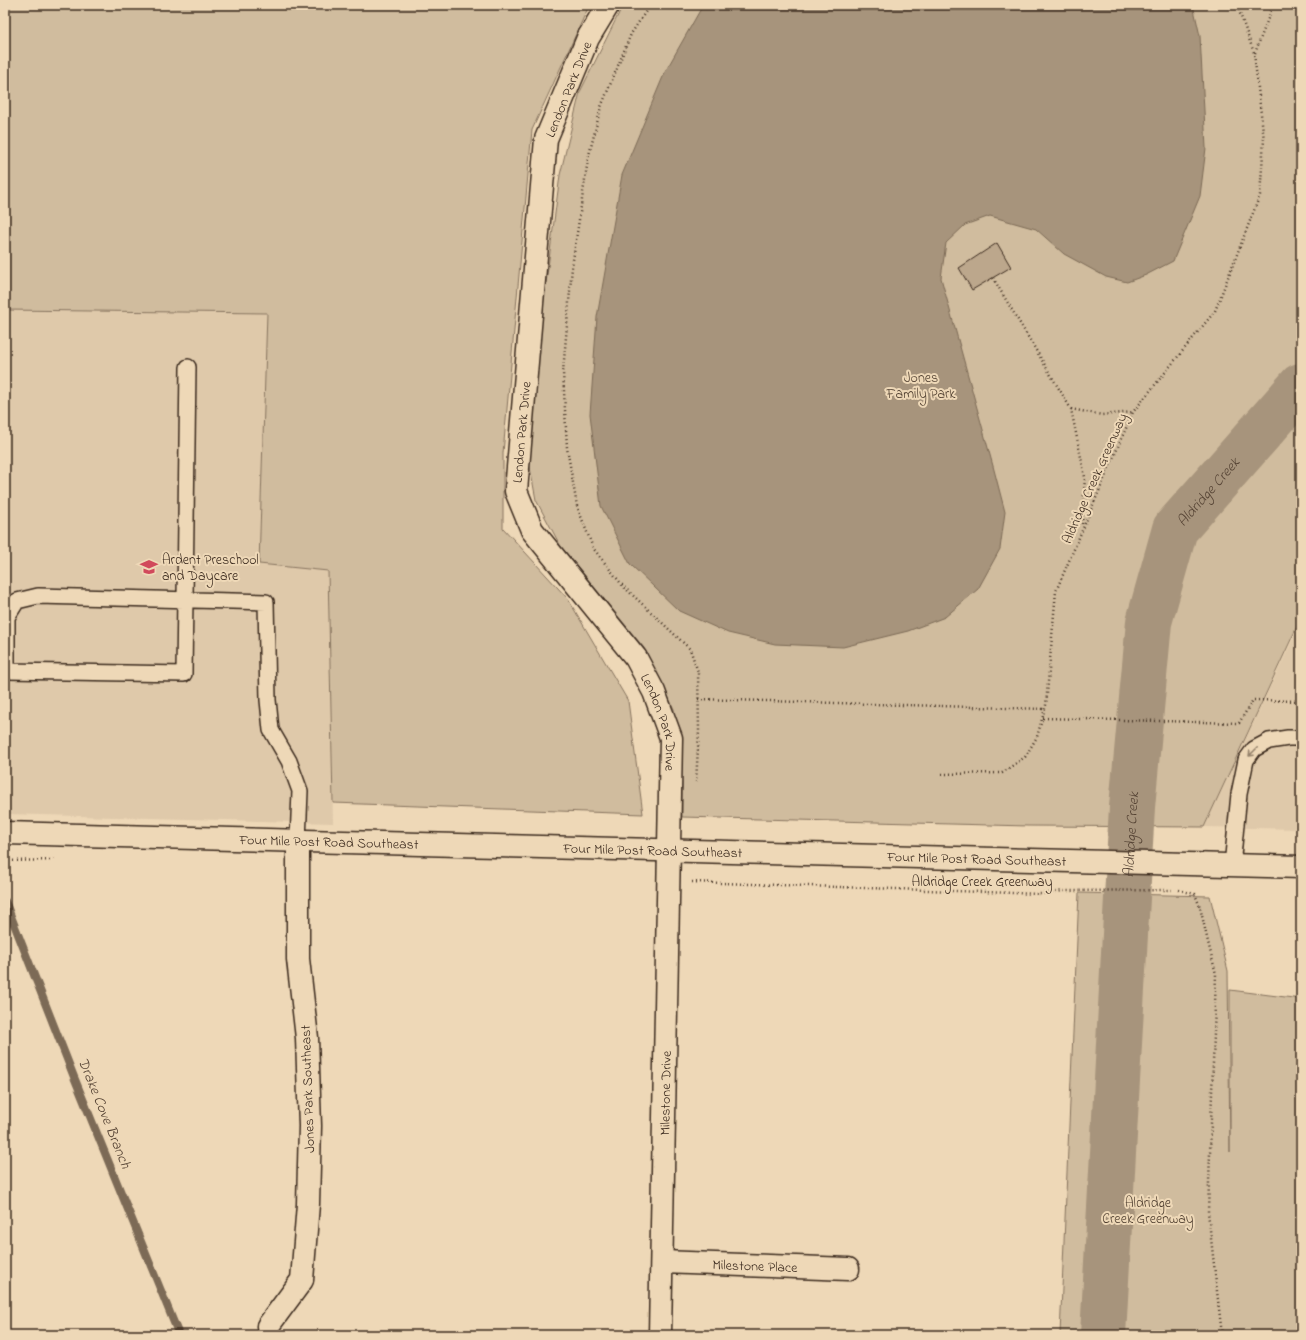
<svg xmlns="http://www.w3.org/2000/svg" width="1306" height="1340" viewBox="0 0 1306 1340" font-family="'Indie Flower',sans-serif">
	<rect width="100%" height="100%" fill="#eed8b7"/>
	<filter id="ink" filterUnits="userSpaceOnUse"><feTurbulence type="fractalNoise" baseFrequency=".025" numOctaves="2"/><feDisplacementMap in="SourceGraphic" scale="8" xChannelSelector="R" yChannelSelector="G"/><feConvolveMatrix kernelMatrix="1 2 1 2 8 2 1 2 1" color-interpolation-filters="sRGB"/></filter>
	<g filter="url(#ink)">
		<g fill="#dfc9aa">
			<polygon points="5,310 268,313 259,564 328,571 333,823 5,814"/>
			<polygon points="1301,622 1301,829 1204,827"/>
		</g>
		<g fill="#d0bc9e" stroke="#86735e">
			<polygon points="5,5 583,5 588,8 532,130 503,453 503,528 568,599 628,701 643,814 333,803 328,571 259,564 267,313 5,310"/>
			<polygon points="623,5 1301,5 1301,618 1204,827 1028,826 682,817 682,784 674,709 644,648 560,545 536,500 529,462 539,337 560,175 580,92"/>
			<polygon points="1079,893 1210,896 1228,971 1230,1152 1230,990 1301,999 1301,1335 1060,1335"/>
		</g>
		<polygon fill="#a7947b" stroke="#7c6a56" points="703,5 1193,5 1200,36 1206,148 1200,196 1173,261 1146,275 1127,282 1106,277 1064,254 1036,229 990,216 965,225 946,243 941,278 993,466 1005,512 1000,549 978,589 945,617 908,631 843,647 775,644 728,633 679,611 630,564 601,506 590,414 597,317 622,175 665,72"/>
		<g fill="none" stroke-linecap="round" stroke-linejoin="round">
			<polyline stroke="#7c6a56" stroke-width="8" points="5,901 74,1077 179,1335"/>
			<path stroke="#a7947b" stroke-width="46" id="s1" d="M1103 1335 1132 807 1149 622 1175 529 1301 386"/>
		</g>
		<polygon fill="#bca78c" stroke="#3b2a1e" points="997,243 1011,267 972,290 959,268"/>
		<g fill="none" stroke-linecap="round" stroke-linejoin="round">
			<g stroke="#3b2a1e" stroke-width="18">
				<g id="service">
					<polyline points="188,367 184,674 7,671 7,617 17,601 38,596 266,602 268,700 271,730 289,761 300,791 298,841"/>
					<polyline points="1232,866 1239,794 1246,760 1254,749 1269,741 1288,738 1301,738"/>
				</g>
			</g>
			<g stroke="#3b2a1e" stroke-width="25">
				<g id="minor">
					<path id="s2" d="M608 5 588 38 546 139 516 491 532 530 636 658 654 692 671 738 660 1335"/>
					<path id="s3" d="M662 1262 848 1269"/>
					<polyline points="268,1326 302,1280 308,1204 310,1126 307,1038 298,959 298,841"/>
				</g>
			</g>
			<g stroke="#3b2a1e" stroke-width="25">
				<g id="secondary">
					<path id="s4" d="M5 833 1301 867"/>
				</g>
			</g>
			<g stroke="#3b2a1e" stroke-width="2.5" stroke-dasharray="1 3" stroke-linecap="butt">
				<polyline points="650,5 631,34 601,107 588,159 572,267 563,372 567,448 577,506 593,548 623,586 690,649 698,672 699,731 696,782"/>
				<polyline points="1255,53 1272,8 1274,5"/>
				<polyline points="993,278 1071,409 1085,477 1082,526"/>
				<polyline points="1071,409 1102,415 1133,412"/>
				<polyline points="698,699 1044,709"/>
				<polyline points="1043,718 1239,723 1253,700 1301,701"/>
				<polyline points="942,774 1002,773 1025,757 1037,737 1046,705 1056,591 1133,412 1215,311 1260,195 1264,140 1254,53 1237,5"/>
				<polyline points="5,861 54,860"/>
				<polyline points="692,882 1042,894 1063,891 1172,890"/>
				<polyline points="1179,890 1195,894 1200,907 1208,942 1216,974 1208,1212 1222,1335"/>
			</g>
			<use href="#service" stroke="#eed8b7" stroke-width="15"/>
			<use href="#minor" stroke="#eed8b7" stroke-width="22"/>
			<use href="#secondary" stroke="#eed8b7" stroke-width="22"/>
		</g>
		<defs><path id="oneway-shaft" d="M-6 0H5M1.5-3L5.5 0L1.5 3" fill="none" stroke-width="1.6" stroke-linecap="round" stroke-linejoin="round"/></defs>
		<use stroke="#94816a" href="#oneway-shaft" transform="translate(1253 752) rotate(135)"/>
	</g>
	<defs>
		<g id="school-bare" transform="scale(1.38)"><path d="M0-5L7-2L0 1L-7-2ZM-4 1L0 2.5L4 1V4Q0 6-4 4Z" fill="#d1495b" stroke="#eed8b7" stroke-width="2.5" paint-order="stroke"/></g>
	</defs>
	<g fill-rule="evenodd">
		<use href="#school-bare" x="149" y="567"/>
	</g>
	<g text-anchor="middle" stroke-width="4" stroke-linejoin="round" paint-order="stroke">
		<g font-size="14" fill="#3b2a1e" stroke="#eed8b7">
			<text transform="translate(568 89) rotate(-68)" y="5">Lendon Park Drive</text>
			<text transform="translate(521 432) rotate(-85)" y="5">Lendon Park Drive</text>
			<text transform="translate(1094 478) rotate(-66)" y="5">Aldridge Creek Greenway</text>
			<text dy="5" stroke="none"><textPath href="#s2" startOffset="778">Lendon Park Drive</textPath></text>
			<text dy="5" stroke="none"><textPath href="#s4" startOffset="324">Four Mile Post Road Southeast</textPath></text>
			<text dy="5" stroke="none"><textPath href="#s4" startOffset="648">Four Mile Post Road Southeast</textPath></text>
			<text dy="5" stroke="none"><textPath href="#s4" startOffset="972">Four Mile Post Road Southeast</textPath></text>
			<text x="982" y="886">Aldridge Creek Greenway</text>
			<text transform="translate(307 1089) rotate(-92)" y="5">Jones Park Southeast</text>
			<text transform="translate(665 1093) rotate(-89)" y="5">Milestone Drive</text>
			<text dy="5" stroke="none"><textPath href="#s3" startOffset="93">Milestone Place</textPath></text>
		</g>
		<g font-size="14" fill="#514031" stroke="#eed8b7">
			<text x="921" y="382">Jones<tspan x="921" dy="16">Family Park</tspan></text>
			<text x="1148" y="1207">Aldridge<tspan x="1148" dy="16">Creek Greenway</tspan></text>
		</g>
		<g font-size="14" fill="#3b2a1e" stroke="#eed8b7" text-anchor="start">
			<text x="162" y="564">Ardent Preschool<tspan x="162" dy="16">and Daycare</tspan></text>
		</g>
		<g font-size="15" font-style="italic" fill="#564435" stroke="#eed8b7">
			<text dy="5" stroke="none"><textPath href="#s1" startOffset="861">Aldridge Creek</textPath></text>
			<text dy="5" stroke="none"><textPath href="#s1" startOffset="501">Aldridge Creek</textPath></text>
			<text transform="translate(105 1113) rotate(68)" y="5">Drake Cove Branch</text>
		</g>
	</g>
	<rect width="1306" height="1340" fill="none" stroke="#eed8b7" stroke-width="20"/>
	<rect x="10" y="10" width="1286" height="1320" fill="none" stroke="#3b2a1e" stroke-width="1.5" filter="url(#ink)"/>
</svg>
